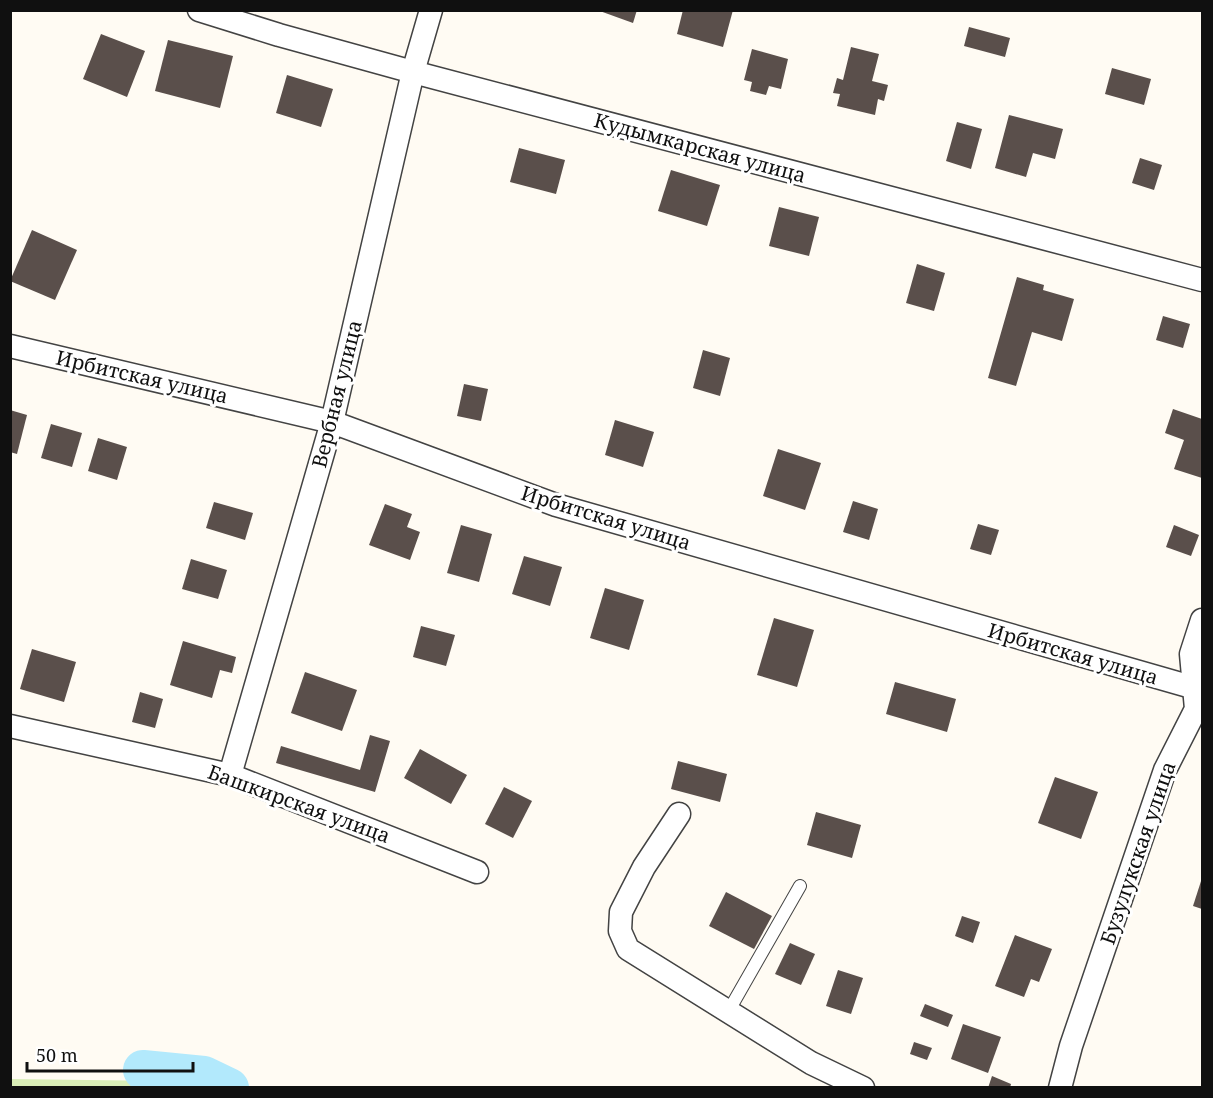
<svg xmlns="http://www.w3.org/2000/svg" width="1213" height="1098" viewBox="0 0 1213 1098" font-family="'Noto Serif',serif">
	<rect width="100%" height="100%" fill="#fffbf3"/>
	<polygon fill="#daeeb8" points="11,1079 165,1081 162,1088 11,1088"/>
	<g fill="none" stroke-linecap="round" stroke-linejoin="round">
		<polyline stroke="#b2e9fc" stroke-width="40" points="143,1070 204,1076 229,1088"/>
	</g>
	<g fill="#5a4f4b">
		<polygon points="597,10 637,10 633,23"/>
		<polygon points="683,10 733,10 723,47 677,34"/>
		<polygon points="969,27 1010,38 1005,57 964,46"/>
		<polygon points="101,34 145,51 127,97 83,79"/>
		<polygon points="168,40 233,56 220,108 155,91"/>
		<polygon points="851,47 879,54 872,81 888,85 884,101 878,99 875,115 837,106 840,94 833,93 837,78 843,80"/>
		<polygon points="752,49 788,59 781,89 769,86 766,95 750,91 752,82 744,80"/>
		<polygon points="1112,68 1151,79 1144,105 1105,94"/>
		<polygon points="287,75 333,89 321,127 276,113"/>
		<polygon points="1009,115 1063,129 1055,159 1033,153 1026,177 995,168"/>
		<polygon points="957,122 982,129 971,169 946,161"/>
		<polygon points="519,148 565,160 556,194 510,182"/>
		<polygon points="1140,158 1162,165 1154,190 1132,183"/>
		<polygon points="671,170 720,185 707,226 658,211"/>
		<polygon points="779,207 819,217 809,256 769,246"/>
		<polygon points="32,230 77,250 55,300 10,281"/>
		<polygon points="917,264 945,273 934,311 906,303"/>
		<polygon points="1017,277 1044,285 1043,290 1074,299 1062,341 1032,332 1016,386 988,378"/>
		<polygon points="1163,316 1190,324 1183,348 1156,340"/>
		<polygon points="703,350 730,358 720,396 693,388"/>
		<polygon points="464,384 488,389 481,421 457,416"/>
		<polygon points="1173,409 1202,419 1202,478 1174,469 1184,440 1165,433"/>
		<polygon points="10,410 27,415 17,454 10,452"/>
		<polygon points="615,420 654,432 643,467 605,455"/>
		<polygon points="51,424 82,433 72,467 41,458"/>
		<polygon points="98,438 127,447 117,480 88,471"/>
		<polygon points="778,449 821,463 805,510 763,496"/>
		<polygon points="853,501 878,509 869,540 843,532"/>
		<polygon points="214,502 253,513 245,540 206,528"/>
		<polygon points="385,504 412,514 407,527 420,532 410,560 369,545"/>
		<polygon points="978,524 999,530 991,555 970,549"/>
		<polygon points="461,525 492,534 479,582 447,573"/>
		<polygon points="1174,525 1199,535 1191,556 1166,547"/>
		<polygon points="524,556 562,567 550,606 512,594"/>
		<polygon points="191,559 227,570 218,599 182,589"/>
		<polygon points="605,588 644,600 629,650 590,638"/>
		<polygon points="774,618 814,630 797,687 757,675"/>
		<polygon points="421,626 455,635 446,666 413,657"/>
		<polygon points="183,641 236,657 232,673 220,670 212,698 170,685"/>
		<polygon points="32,649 76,662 64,702 20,689"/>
		<polygon points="305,672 357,690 342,731 291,713"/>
		<polygon points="895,682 956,699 947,732 886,714"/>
		<polygon points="140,692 163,699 155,728 132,722"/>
		<polygon points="370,735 390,741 375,792 276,763 281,746 360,770"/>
		<polygon points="420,749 467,775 451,804 404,778"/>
		<polygon points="678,761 727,774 720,802 671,789"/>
		<polygon points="1055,777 1098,792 1081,839 1038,823"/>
		<polygon points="504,787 532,801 513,838 485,824"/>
		<polygon points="816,812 861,825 852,858 807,845"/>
		<polygon points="1202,878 1202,909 1193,906"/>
		<polygon points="726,892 772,916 754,949 709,926"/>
		<polygon points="962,916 980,922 973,943 955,936"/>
		<polygon points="1015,935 1052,949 1039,982 1031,979 1024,997 995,986"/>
		<polygon points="790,943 815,954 801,985 775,974"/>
		<polygon points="838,970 863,978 851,1014 826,1006"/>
		<polygon points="925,1004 953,1015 948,1027 920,1016"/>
		<polygon points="963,1024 1001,1037 988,1073 951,1059"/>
		<polygon points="914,1042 932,1048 927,1060 910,1054"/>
		<polygon points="992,1076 1011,1084 1010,1088 988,1088"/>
	</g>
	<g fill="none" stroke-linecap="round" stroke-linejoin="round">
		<g stroke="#434343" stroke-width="14">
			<polyline id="lane" points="728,1012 800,886"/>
		</g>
		<g stroke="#434343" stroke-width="25">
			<g id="street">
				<polyline points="199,10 279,35 413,72 1202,280"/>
				<polyline points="10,346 332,422 556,505 1202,690"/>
				<polyline points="10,726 230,775 477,872"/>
				<polyline points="230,775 332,422 413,72 431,10"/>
				<polyline points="679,814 644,867 621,912 620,931 628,949 811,1063 863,1088"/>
				<polyline points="1060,1088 1071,1046 1165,770 1196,709 1191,654 1202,620"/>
			</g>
		</g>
		<use href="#lane" stroke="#fff" stroke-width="12"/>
		<use href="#street" stroke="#fff" stroke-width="22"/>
	</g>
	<g text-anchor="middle" stroke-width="6" stroke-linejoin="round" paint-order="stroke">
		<g font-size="20" fill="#101010" stroke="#fff">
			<text transform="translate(700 148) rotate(15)" y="7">Кудымкарская улица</text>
			<text transform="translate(142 377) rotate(13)" y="7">Ирбитская улица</text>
			<text transform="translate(337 394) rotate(-76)" y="7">Вербная улица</text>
			<text transform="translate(606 518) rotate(17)" y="7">Ирбитская улица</text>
			<text transform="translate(1073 654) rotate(16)" y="7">Ирбитская улица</text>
			<text transform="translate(299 804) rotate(20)" y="7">Башкирская улица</text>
			<text transform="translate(1138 853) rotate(-71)" y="7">Бузулукская улица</text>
		</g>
	</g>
	<rect width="1213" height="1098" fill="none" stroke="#101010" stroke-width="24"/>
	<path d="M27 1062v9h166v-9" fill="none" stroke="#101010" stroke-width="3"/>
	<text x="36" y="1062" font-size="18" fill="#101010" stroke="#ffffff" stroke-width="4.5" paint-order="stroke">50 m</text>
</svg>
